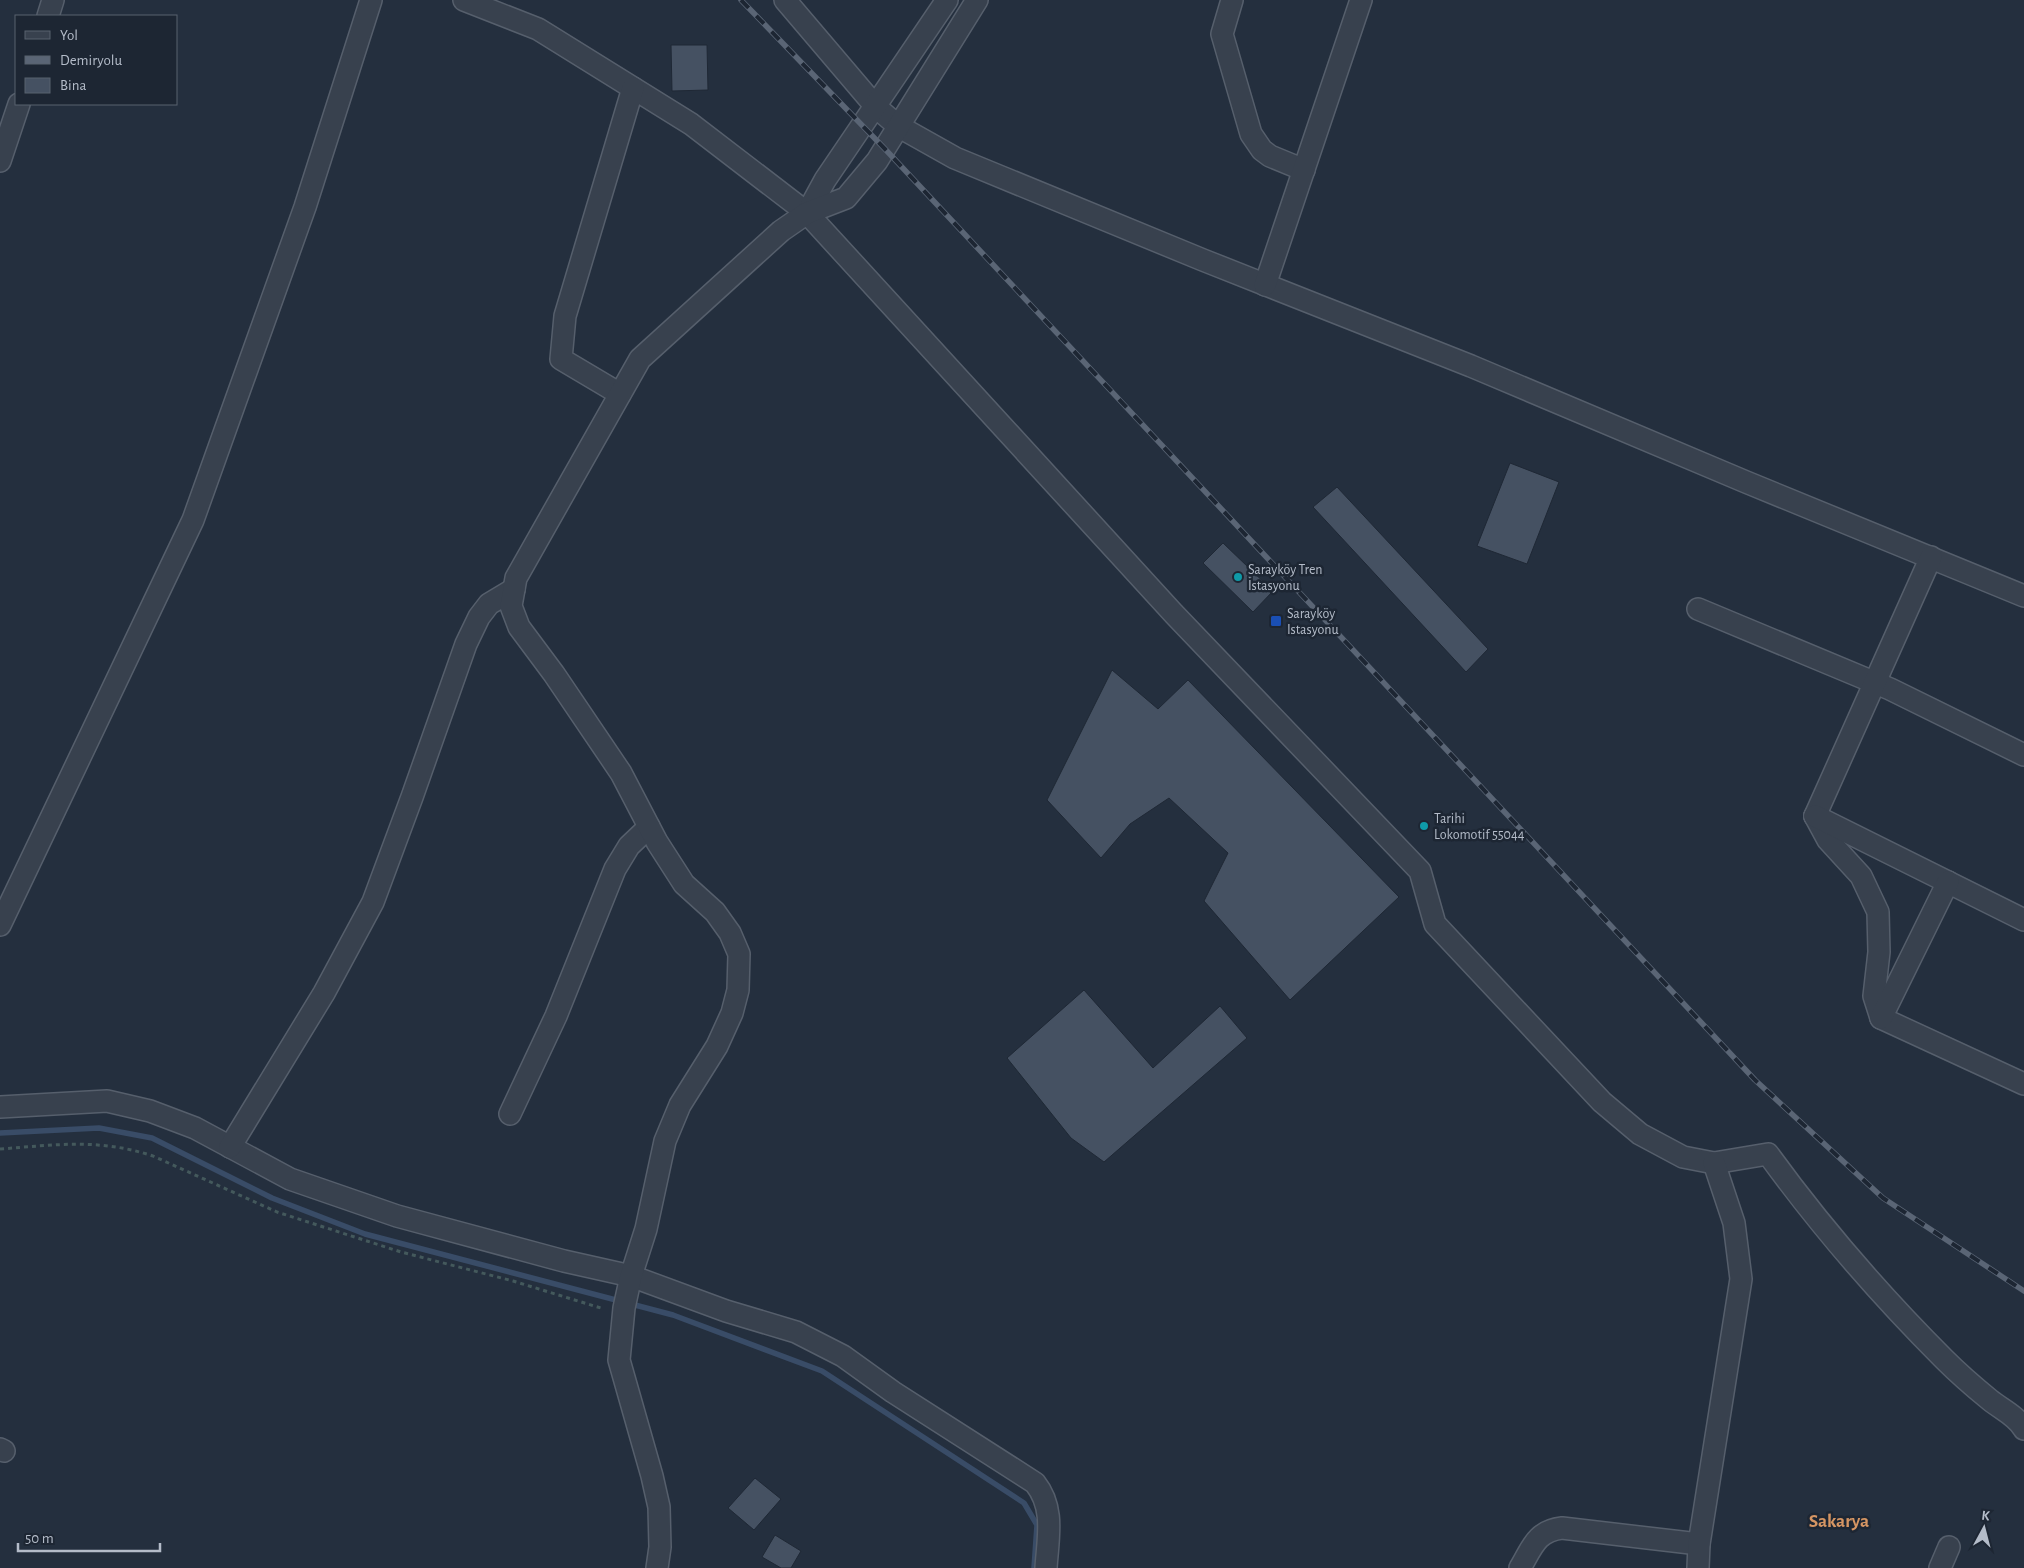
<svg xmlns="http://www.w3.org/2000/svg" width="2024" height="1568" viewBox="0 0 2024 1568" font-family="'Alegreya Sans',sans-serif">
	<rect width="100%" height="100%" fill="#242f3e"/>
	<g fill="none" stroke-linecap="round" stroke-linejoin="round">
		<polyline stroke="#394c67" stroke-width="5.5" points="0,1133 99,1128 152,1138 272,1198 365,1234 673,1315 822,1371 1024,1503 1037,1525 1034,1568"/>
	</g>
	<g fill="#455162" stroke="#1f2835">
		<polygon points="671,45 707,45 708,90 672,91"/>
		<polygon points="1510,463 1559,482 1527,564 1477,546"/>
		<polygon points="1337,487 1488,649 1466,672 1313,507"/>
		<polygon points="1223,543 1273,591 1253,612 1203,563"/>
		<polygon points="1112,670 1158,709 1188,680 1399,897 1290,1000 1204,901 1228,853 1169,798 1130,824 1101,858 1047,800"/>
		<polygon points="1084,990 1153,1068 1220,1006 1247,1038 1104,1162 1071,1138 1007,1058"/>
		<polygon points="755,1478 781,1499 754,1530 728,1508"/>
		<polygon points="775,1535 801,1551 791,1568 781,1568 762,1557"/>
	</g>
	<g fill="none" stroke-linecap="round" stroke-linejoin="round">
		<g stroke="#565f6c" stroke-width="24">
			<g id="minor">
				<path d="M464 0 538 29 691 124 807 213 1174 614 1420 871 1435 924 1602 1102 1640 1134 1683 1157 1714 1163 1768 1154C1821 1227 1880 1295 1944 1359 1958 1373 1974 1387 1990 1400 2001 1409 2017 1416 2024 1429"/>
				<polyline points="785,0 876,107 898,126 955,158 1203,260 1471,366 1746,482 2024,596"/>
				<polyline points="1232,0 1222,34 1251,134 1262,150 1270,156 1304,170"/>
				<polyline points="48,16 53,0"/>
				<polyline points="0,161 19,104"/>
				<polyline points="807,213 825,180 947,0"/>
				<polyline points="1265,285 1361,0"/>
				<polyline points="620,394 561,359 565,316 633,88"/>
				<polyline points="1698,609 1890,689 2024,755"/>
				<polyline points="1815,816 1828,840 1861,876 1878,912 1879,952 1874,996 1881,1018 2024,1084"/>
				<polyline points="1815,816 1931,557"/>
				<polyline points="1815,816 2024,920"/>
				<polyline points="0,925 193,520 305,207 371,0"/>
				<polyline points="1881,1018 1948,882"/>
				<path d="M0 1107 107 1101 150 1111 195 1128 290 1179 397 1216 564 1261 631 1276 726 1311 796 1332 843 1356 893 1392 1035 1483C1055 1508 1048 1537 1046 1568"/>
				<polyline points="510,1114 556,1016 615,869 629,846 649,827"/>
				<polyline points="230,1147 324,993 373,902 412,797 466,644 479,617 489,604 514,589"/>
				<polyline points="0,1449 4,1451"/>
				<polyline points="657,1568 660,1547 659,1507 652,1476 619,1360 624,1308 631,1276 646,1229 665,1141 680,1105 717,1046 732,1013 738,990 739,954 730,933 715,912 684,884 657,842 621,773 554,674 519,627 511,606 516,578 640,359 781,231 807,213 846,198 877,161 977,0"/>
				<path d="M1520 1568C1532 1548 1536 1531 1562 1528L1699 1544"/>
				<polyline points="1698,1568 1699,1544 1741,1279 1734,1223 1714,1163"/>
				<polyline points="1940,1568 1949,1547"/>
			</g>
		</g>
		<path stroke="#44595c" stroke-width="3" stroke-dasharray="4 4" stroke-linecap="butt" d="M0 1149C55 1145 99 1138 153 1156L277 1212 401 1252 513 1281 604 1309"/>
		<use href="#minor" stroke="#38414e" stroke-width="21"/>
		<g stroke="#5a6575" stroke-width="5.5">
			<polyline id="rail" points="741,0 885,149 1755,1080 1883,1198 2024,1291"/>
		</g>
		<use href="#rail" stroke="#1d2633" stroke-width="4" stroke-dasharray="11" stroke-linecap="butt"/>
	</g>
	<g fill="#0f9aa8" stroke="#1d2633" stroke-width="2">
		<circle cx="1238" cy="577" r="5"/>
		<circle cx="1424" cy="826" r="5"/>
	</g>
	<rect fill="#1a4fb4" stroke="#1d2633" stroke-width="2" x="1270" y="615" width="12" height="12" rx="2.5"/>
	<g text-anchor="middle" stroke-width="5" stroke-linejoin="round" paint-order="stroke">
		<g font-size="14" fill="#b4bcc9" stroke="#1d2633" text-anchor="start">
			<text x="1248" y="574">Sarayköy Tren<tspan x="1248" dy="16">İstasyonu</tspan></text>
			<text x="1287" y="618">Sarayköy<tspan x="1287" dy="16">Istasyonu</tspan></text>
			<text x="1434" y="823">Tarihi<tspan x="1434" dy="16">Lokomotif 55044</tspan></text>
		</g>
		<g font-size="19" font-weight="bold" fill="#d59563" stroke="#1d2633">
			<text x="1839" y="1527">Sakarya</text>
		</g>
	</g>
	<rect x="15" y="15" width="162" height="90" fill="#1d2633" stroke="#59626f"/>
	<rect x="25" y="31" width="25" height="8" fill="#38414e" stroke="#59626f"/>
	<text x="60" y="40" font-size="15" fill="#b4bcc9">Yol</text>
	<rect x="25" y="56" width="25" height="8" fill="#5a6575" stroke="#59626f"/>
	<text x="60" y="65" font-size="15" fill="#b4bcc9">Demiryolu</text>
	<rect x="25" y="78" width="25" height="15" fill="#455162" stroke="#59626f"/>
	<text x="60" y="90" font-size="15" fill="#b4bcc9">Bina</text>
	<g transform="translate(1984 1528) rotate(7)" stroke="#1d2633" stroke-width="4" paint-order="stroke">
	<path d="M0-4L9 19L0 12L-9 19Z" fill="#b4bcc9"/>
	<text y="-8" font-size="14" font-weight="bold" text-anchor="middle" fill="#b4bcc9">K</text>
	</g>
	<path d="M18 1543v8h142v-8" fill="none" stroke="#b4bcc9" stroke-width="2.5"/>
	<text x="25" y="1543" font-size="15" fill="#b4bcc9" stroke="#1d2633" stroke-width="4" paint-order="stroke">50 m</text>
</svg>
